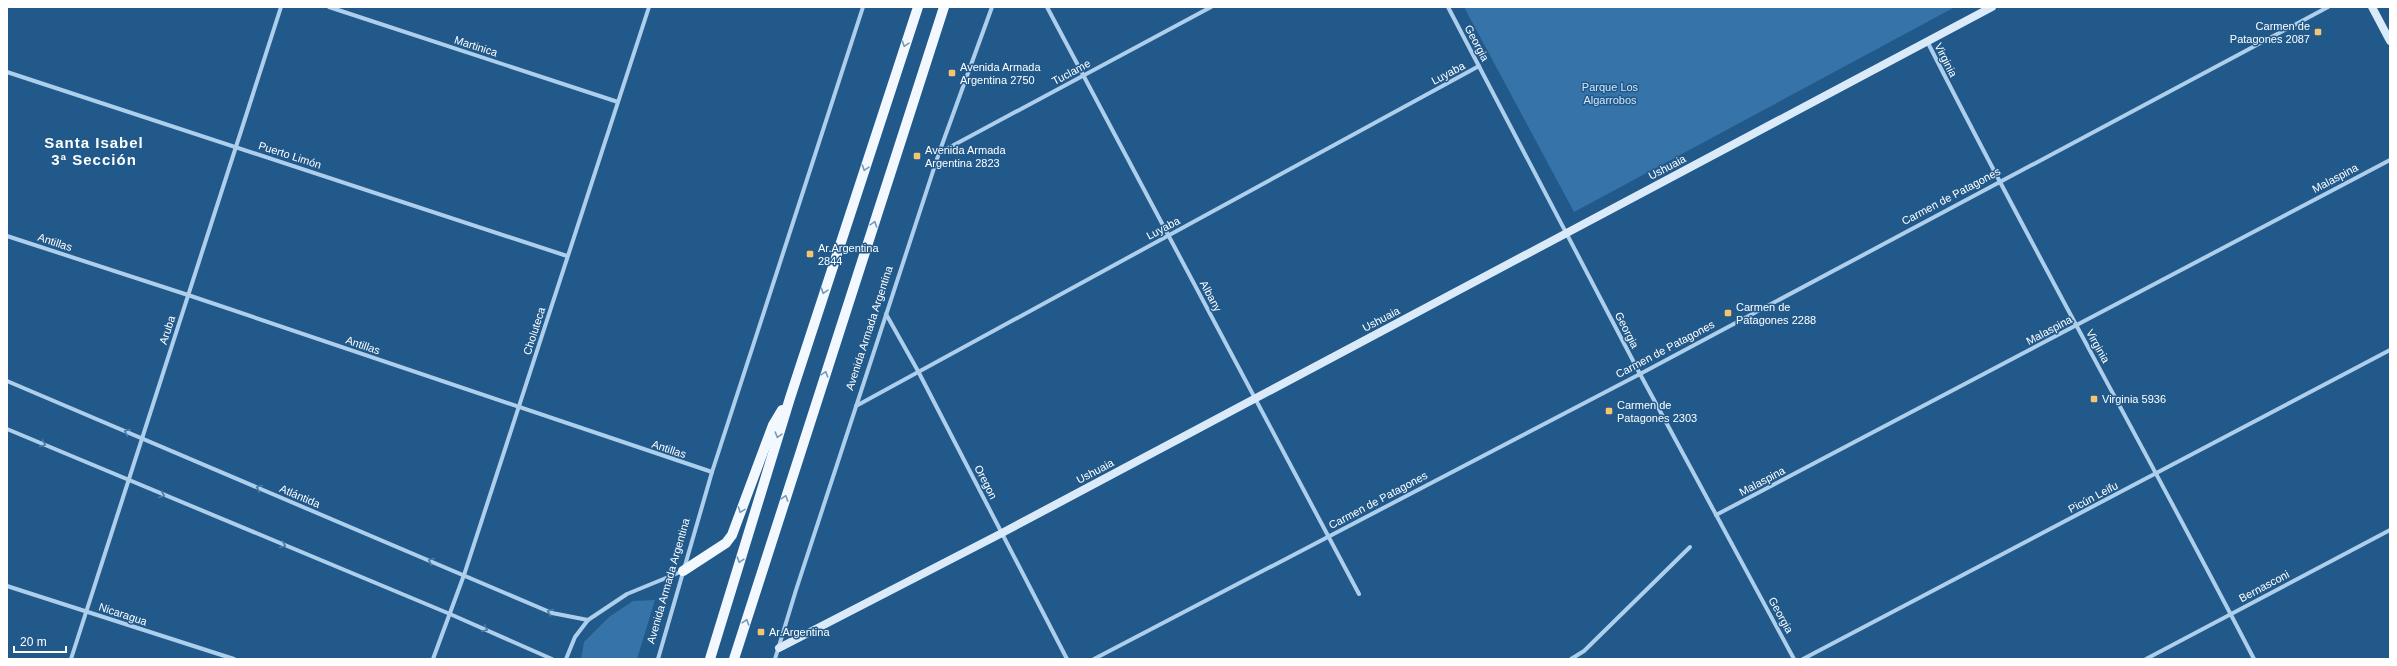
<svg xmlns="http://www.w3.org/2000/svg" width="2397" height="666" viewBox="0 0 2397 666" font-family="Helvetica,sans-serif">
	<rect width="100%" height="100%" fill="#21598b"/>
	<g fill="#3573a8">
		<polygon points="1464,7 1955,7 1574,212"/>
		<polygon points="655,600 637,659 581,659 584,642 609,617 633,601"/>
	</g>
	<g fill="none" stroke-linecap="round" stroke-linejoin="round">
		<g stroke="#aecfeb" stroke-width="4">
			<polyline points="329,7 618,102"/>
			<polyline points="1047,7 1359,594"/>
			<polyline points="1448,7 1640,374 1794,659"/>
			<path d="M1927 41C2032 249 2147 452 2254 659"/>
			<polyline points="7,72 567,256"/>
			<polyline points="939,153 1211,7"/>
			<polyline points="7,236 188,295 712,472"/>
			<polyline points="886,314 918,371 1067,659"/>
			<polyline points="7,381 552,613 588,620"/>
			<polyline points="856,406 1479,66"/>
			<polyline points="7,429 450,614 552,659"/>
			<polyline points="1716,515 2390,160"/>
			<polyline points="7,586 234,659"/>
			<polyline points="71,659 281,7"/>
			<polyline points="433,659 464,575 649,7"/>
			<polyline points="566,659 575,637 588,620 627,594 683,571"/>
			<polyline points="658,659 712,472 863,7"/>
			<polyline points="775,659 796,590 939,153 992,7"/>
			<polyline points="1094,659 1640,374 2328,7"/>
			<polyline points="1571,659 1584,651 1690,547"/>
			<polyline points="1803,659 2390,350"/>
			<polyline points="2146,659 2390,530"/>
		</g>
		<g stroke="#daeaf9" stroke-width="8">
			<polyline points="2372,7 2390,41"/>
			<polyline points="779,648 1002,533 1992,7"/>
		</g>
		<g stroke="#f3f8fe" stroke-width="10">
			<polyline points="683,571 726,543 732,535 773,425 782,410"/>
			<polyline points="710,659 790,398 918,7"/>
			<polyline points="734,659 944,7"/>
		</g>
	</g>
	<defs><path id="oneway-chevron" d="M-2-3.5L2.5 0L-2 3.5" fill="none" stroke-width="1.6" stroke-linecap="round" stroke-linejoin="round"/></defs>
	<g stroke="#7599b9">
		<use href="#oneway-chevron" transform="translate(905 44) rotate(108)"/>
		<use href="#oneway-chevron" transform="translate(865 168) rotate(108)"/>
		<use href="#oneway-chevron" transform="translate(874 224) rotate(-72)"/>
		<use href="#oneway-chevron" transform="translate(824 291) rotate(108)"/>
		<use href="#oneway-chevron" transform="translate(825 374) rotate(-72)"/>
		<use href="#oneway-chevron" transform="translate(778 435) rotate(107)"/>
		<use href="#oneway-chevron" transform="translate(785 498) rotate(-72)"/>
		<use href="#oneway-chevron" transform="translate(741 510) rotate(110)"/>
		<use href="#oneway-chevron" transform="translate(740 560) rotate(107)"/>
		<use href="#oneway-chevron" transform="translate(746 622) rotate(-73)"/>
	</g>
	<g stroke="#4b7ca8">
		<use href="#oneway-chevron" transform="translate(127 432) rotate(-157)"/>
		<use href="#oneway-chevron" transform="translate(43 444) rotate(23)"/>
		<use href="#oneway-chevron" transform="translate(259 488) rotate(-157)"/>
		<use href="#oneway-chevron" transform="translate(162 495) rotate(22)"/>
		<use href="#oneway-chevron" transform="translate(283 545) rotate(22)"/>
		<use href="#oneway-chevron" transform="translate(431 561) rotate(-157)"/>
		<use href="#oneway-chevron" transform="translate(550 612) rotate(-157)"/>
		<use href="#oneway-chevron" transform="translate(485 629) rotate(24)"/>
	</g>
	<g fill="#f7c470" stroke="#21598b" stroke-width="1.5">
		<rect x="2314" y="28" width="8" height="8" rx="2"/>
		<rect x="948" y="69" width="8" height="8" rx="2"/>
		<rect x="913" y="152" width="8" height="8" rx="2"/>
		<rect x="806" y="250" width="8" height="8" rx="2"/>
		<rect x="1724" y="309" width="8" height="8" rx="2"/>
		<rect x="2090" y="395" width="8" height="8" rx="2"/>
		<rect x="1605" y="407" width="8" height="8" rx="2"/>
		<rect x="757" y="628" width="8" height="8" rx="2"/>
	</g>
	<g text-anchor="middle" stroke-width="3" stroke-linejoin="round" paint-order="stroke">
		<g font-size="11" fill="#fff" stroke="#21598b" text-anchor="start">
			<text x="2310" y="30" text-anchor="end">Carmen de<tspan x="2310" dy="13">Patagones 2087</tspan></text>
			<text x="960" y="71">Avenida Armada<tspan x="960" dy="13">Argentina 2750</tspan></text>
			<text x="925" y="154">Avenida Armada<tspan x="925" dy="13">Argentina 2823</tspan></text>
			<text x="818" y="252">Ar.Argentina<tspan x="818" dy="13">2844</tspan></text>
			<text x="1736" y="311">Carmen de<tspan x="1736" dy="13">Patagones 2288</tspan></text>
			<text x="2102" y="403">Virginia 5936</text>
			<text x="1617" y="409">Carmen de<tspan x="1617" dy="13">Patagones 2303</tspan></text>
			<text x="769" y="636">Ar.Argentina</text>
		</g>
		<g font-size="11" fill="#fff" stroke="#21598b">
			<text transform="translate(1477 43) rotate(62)" y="4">Georgia</text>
			<text transform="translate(476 46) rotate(18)" y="4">Martinica</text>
			<text transform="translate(1946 60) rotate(63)" y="4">Virginia</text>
			<text transform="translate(1071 72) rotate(-28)" y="4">Tuclame</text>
			<text transform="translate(1448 73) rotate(-28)" y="4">Luyaba</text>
			<text transform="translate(290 155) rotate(18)" y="4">Puerto Limón</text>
			<text transform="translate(1667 167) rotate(-28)" y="4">Ushuaia</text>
			<text transform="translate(2335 178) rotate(-28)" y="4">Malaspina</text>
			<text transform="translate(1951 196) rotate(-28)" y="4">Carmen de Patagones</text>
			<text transform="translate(1163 228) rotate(-28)" y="4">Luyaba</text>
			<text transform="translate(55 242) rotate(18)" y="4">Antillas</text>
			<text transform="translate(1211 296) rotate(62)" y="4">Albany</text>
			<text transform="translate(1381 319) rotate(-28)" y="4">Ushuaia</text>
			<text transform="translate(869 328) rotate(-72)" y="4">Avenida Armada Argentina</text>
			<text transform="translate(167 330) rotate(-72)" y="4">Aruba</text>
			<text transform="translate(1627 330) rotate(63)" y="4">Georgia</text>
			<text transform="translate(2049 330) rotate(-28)" y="4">Malaspina</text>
			<text transform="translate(534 331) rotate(-72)" y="4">Choluteca</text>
			<text transform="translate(363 345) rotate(19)" y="4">Antillas</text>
			<text transform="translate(2098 346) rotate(61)" y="4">Virginia</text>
			<text transform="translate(1665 349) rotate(-28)" y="4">Carmen de Patagones</text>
			<text transform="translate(669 449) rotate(18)" y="4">Antillas</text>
			<text transform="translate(1095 471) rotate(-28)" y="4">Ushuaia</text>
			<text transform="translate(1762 481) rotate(-28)" y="4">Malaspina</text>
			<text transform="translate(986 482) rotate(63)" y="4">Oregon</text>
			<text transform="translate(300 496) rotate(23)" y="4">Atlántida</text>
			<text transform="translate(2093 497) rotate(-28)" y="4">Picún Leifu</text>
			<text transform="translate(1378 500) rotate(-28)" y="4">Carmen de Patagones</text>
			<text transform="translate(668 581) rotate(-74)" y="4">Avenida Armada Argentina</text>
			<text transform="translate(2264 586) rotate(-28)" y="4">Bernasconi</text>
			<text transform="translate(123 614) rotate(18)" y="4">Nicaragua</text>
			<text transform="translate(1781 615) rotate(61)" y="4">Georgia</text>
		</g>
		<g font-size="11" fill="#d3e7f8" stroke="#21598b">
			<text x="1610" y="91">Parque Los<tspan x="1610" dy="13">Algarrobos</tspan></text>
		</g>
		<g font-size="15" font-weight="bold" letter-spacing="1" fill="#fff" stroke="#21598b">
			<text x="94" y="148">Santa Isabel<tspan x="94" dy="17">3ª Sección</tspan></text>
		</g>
	</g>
	<rect width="2397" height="666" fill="none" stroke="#ffffff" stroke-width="16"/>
	<path d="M14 646v6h52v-6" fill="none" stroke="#ffffff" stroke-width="2"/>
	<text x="20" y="646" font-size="12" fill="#ffffff" stroke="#21598b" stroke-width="3" paint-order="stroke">20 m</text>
</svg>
